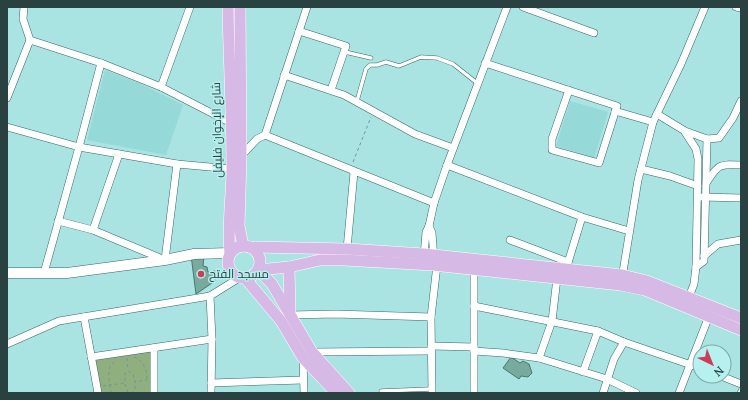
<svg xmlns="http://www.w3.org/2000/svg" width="748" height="400" viewBox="0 0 748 400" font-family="'Noto Serif',Cairo,serif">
	<rect width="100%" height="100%" fill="#a9e3e2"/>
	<g fill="#95d9d8">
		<polygon points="105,70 141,84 183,105 166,155 87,140"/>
		<polygon points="570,101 608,112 594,158 556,146"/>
	</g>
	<polygon fill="#90af7f" points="151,351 152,393 100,393 95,359"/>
	<g fill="#78ab9d" stroke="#46786b">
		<polygon points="191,255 204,256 203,266 207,267 208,272 215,271 215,281 196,294"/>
		<polygon points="511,357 520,363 523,361 529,364 532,373 528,377 521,376 519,379 503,368"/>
	</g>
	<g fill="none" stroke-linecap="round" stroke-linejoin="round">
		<g stroke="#336a6a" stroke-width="4.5">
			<g id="service">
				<polyline points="345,52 371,58"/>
				<polyline points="357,101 366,69 370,65 377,65 386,62 399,66 421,57 437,58 453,64 477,83"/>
				<polyline points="381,391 431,389"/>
				<polyline points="739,393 741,389"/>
			</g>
		</g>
		<g stroke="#336a6a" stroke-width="8">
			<g id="minor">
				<polyline points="523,7 594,33"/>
				<polyline points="736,7 741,8"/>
				<polyline points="299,31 346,46 331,90"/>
				<polyline points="30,40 101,63 161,87 231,123"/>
				<polyline points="485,63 617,106 599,163 552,150 552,139 569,90"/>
				<polyline points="284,75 344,95 415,134 453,148"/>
				<polyline points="161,87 190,7"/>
				<polyline points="7,98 30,40 23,19 24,7"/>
				<polyline points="615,111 653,122"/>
				<polyline points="657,114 685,131 707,139 704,261 696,267"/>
				<polyline points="7,127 79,147 177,164 232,169"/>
				<polyline points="685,132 696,149 698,159 696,267 694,284 689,297"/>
				<polyline points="265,135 434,203"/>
				<polyline points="707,139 719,138 733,118 741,101"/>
				<polyline points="241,156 257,139 265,135 307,7"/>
				<polyline points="447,165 582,217 629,231"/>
				<polyline points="641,169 670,176 698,186"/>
				<path d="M707 182C718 164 720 164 741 165"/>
				<polyline points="702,197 741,198"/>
				<polyline points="58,221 93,230 165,260 177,164"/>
				<polyline points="429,226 432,233 434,259"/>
				<polyline points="93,230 119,154"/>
				<polyline points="510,240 568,262"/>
				<polyline points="347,249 354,172"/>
				<polyline points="424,256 426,232 429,226 434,203 447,165 507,7"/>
				<polyline points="704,256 718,244 741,240"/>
				<polyline points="567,266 582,217"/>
				<polyline points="44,273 79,147 101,63"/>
				<polyline points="557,278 552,321 539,358 607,379 636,393"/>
				<polyline points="622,278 638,180 653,122 681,64 705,7"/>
				<polyline points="474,306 598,331 624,342 700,368"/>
				<polyline points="288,316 290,315 336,314 431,317"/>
				<polyline points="84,317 98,393"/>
				<polyline points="7,344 59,321 210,296"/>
				<polyline points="431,346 474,347"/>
				<polyline points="474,351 503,353 539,358"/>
				<polyline points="312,352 431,351"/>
				<polyline points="91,357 212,339"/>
				<polyline points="303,358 304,393"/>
				<polyline points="583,372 598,331"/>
				<polyline points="721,376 741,384"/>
				<polyline points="211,383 303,380"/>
				<polyline points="154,393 154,348"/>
				<polyline points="211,393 212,339 210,296 239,278"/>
				<polyline points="432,393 431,317 437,265"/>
				<polyline points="474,393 474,265"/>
				<polyline points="603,393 614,359 624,342"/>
				<polyline points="679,393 709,316"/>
			</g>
		</g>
		<g stroke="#336a6a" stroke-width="11">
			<polyline id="secondary" points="7,273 67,273 165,260 194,254 230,253"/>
		</g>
		<g stroke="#fff" stroke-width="12">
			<g id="primary">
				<path d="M228 7C229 61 232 114 232 168 232 196 227 225 230 253"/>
				<polyline points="240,7 241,157 239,226 243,246"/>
				<circle cx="244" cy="262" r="16"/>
				<polyline points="249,247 347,249 424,254 622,275 647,281 741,318"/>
				<polyline points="289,267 290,312"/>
				<polyline points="258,270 289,267 320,260 344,260 433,265 621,285 645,290 741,330"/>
				<polyline points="258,270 272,284 312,352 349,393"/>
				<polyline points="245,278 281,321 303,358 336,393"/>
			</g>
		</g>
		<g stroke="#6e9897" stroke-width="1" stroke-dasharray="3 3" stroke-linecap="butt">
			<polyline points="353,162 371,117"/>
			<path d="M134 357C145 361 147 372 147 382"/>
			<polyline points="127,358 128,370"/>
			<polyline points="125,384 127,391 130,393"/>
			<polyline points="103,386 125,383 125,373 128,371 133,374 135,382 147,380"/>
			<path d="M111 393C110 381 104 367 117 360"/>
			<polyline points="131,393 133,392 135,389 135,382"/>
		</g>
		<use href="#service" stroke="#fff" stroke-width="3.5"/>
		<use href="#minor" stroke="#fff" stroke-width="7"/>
		<use href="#secondary" stroke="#fff" stroke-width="10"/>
		<use href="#primary" stroke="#d7b9e5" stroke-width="11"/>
	</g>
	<circle fill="#cd3d56" stroke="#b6f0ef" stroke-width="1.5" cx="201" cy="274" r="4"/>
	<g text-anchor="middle" stroke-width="3" stroke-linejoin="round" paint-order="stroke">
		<g font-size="12" fill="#294140" stroke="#b6f0ef">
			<text transform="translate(217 130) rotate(-91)" y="4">شارع الإخوان فليفل</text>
		</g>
		<g font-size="12" fill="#294140" stroke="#b6f0ef" text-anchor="start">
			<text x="209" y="278">مسجد الفتح</text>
		</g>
	</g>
	<rect width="748" height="400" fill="none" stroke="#294140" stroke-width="16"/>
	<g transform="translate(712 364) rotate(137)"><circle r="19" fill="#b6f0ef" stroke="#7eaaa9"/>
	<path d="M0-3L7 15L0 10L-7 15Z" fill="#cd3d56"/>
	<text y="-6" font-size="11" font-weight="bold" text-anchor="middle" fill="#294140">N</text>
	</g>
</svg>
